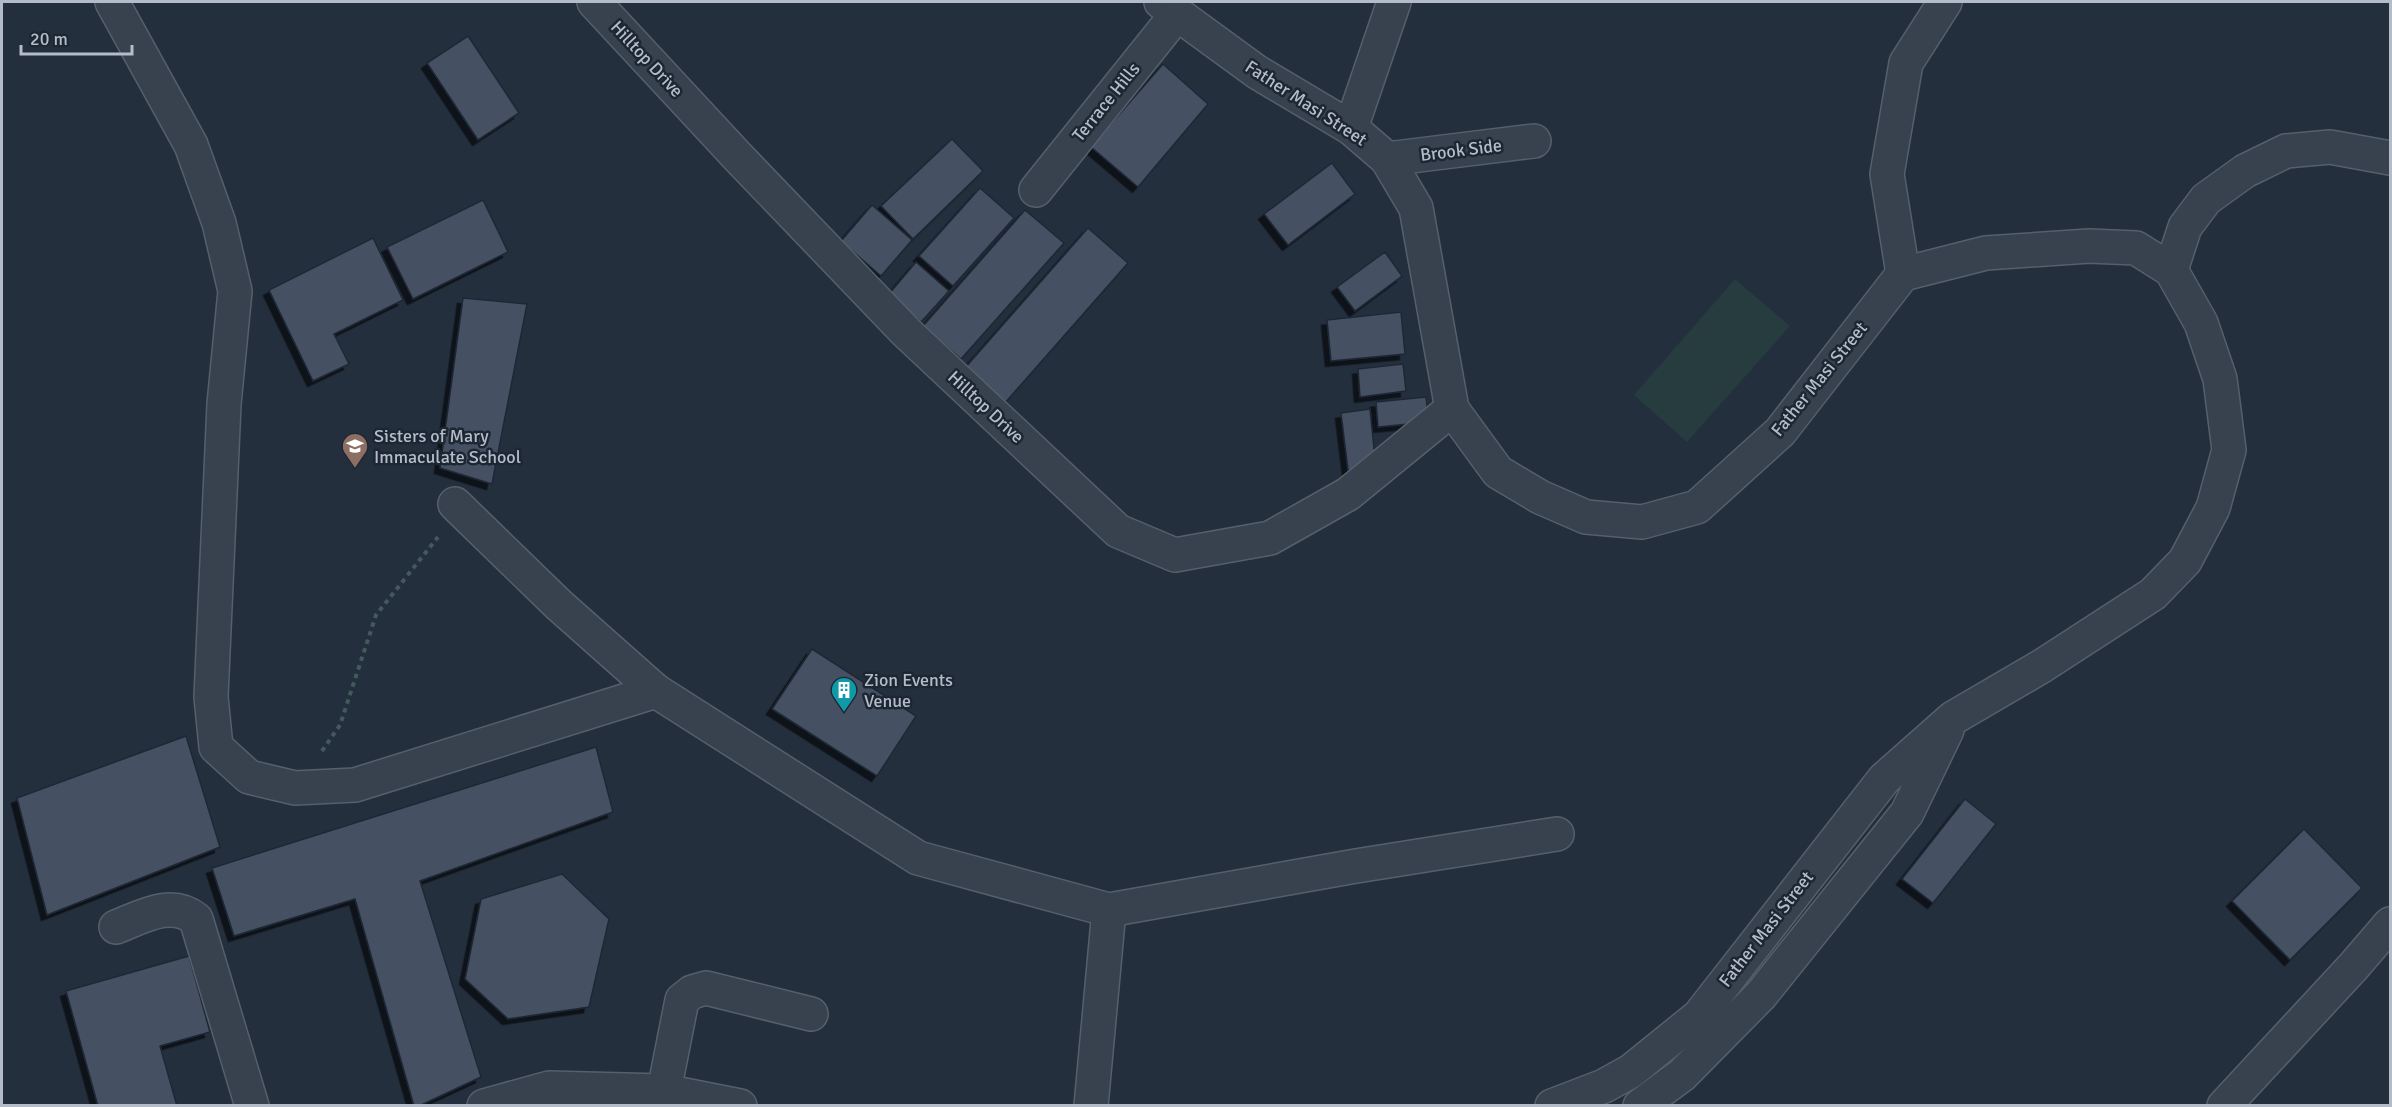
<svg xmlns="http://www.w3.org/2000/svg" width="2392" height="1107" viewBox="0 0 2392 1107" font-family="Signika,sans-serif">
	<defs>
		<filter id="shadow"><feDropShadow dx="-5.5" dy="5.5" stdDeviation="0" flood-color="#0009"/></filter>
	</defs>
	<rect width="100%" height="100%" fill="#242f3e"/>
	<polygon fill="#263c3f" points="1735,279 1790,326 1687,442 1634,395"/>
	<g fill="#455162" stroke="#1f2835" stroke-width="1.5" filter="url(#shadow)">
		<polygon points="468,36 519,113 478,140 427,63"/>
		<polygon points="1163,64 1208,104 1138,187 1091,147"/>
		<polygon points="952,139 983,171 913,239 881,206"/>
		<polygon points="1332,163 1355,194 1288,245 1264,214"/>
		<polygon points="980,188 1014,218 953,286 919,256"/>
		<polygon points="483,200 508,252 413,299 387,247"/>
		<polygon points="872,205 912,240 881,276 841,241"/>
		<polygon points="1025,210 1064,243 961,359 923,326"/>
		<polygon points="1088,228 1128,263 1004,404 964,369"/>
		<polygon points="373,238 403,300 334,334 349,364 313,381 269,290"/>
		<polygon points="1385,252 1402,276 1355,311 1337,287"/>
		<polygon points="916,262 949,291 921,322 889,294"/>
		<polygon points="463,298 527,304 492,484 440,468"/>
		<polygon points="1401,312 1405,354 1331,361 1327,320"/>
		<polygon points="1403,364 1406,391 1360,397 1358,369"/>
		<polygon points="1426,397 1429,422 1378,427 1376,402"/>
		<polygon points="1370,409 1376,468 1348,470 1341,413"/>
		<polygon points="812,649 916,716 877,776 772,709"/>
		<polygon points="186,736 220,847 47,915 17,798"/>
		<polygon points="596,747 613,812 420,881 481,1077 419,1106 414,1106 355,899 234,936 212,868"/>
		<polygon points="1965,799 1996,824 1933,903 1902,879"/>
		<polygon points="2304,829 2362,888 2290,960 2232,901"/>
		<polygon points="562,874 609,919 589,1007 508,1019 465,979 481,899"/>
		<polygon points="189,956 210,1032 160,1046 177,1106 98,1106 66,991"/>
	</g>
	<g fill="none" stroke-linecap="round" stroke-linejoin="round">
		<g stroke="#565f6c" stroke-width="36">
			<g id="minor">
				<polyline points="112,2 191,145 219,223 235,291 224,404 211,697 216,747 249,777 295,788 355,785 656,691"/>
				<polyline points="594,2 738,157 906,332 1118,531 1175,555 1270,538 1348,494 1452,409"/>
				<polyline points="1161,2 1257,72 1351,128 1387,159 1416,208 1452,409 1498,472 1540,497 1586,517 1642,522 1697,507 1780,432 1903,274 1986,253 2089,246 2136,248 2171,270 2201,323 2220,379 2229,450 2213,508 2185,561 2153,594 2042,666 1953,718 1884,779 1699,1016 1631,1071 1604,1086 1552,1106"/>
				<polyline points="1351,128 1394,2"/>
				<polyline points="1387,159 1534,141"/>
				<polyline points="1036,190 1177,14"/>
				<polyline points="2171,270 2185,227 2206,199 2245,171 2286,151 2330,147 2390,158"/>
				<polyline points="1903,274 1887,174 1906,63 1945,2"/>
				<polyline points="455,504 559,605 656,691 918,858 1109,910 1356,866 1557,834"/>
				<path d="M116 927C142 917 171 899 196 919L252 1106"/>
				<polyline points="664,1091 682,1000 692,992 706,988 811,1014"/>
				<polyline points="484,1106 549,1088 664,1091 740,1106"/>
				<polyline points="1091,1106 1109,910"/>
				<polyline points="1640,1106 1682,1075 1761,995 1907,813 1947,730"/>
				<polyline points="2224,1106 2353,967 2390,924"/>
			</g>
		</g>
		<polyline stroke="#44595c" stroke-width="4" stroke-dasharray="4.5 4.5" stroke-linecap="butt" points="322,751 340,725 376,615 438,537"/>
		<use href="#minor" stroke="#38414e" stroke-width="33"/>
	</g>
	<defs>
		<g id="school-pin" transform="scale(1.35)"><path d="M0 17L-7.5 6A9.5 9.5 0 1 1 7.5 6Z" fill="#8d6e63" stroke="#1d2633"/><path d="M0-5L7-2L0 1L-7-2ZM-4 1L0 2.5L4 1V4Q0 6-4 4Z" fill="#fff"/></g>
		<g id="building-pin" transform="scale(1.35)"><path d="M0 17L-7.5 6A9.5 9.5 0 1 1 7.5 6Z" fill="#0f9aa8" stroke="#1d2633"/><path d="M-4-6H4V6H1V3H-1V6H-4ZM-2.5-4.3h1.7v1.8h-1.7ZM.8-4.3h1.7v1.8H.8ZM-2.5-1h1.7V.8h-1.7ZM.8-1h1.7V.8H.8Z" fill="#fff"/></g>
	</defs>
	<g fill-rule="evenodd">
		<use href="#school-pin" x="355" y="446"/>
		<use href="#building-pin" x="844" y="690"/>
	</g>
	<g text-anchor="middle" stroke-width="5" stroke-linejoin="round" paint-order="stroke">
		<g font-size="18" fill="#b4bcc9" stroke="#1d2633">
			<text transform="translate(647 59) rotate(47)" y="6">Hilltop Drive</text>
			<text transform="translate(1106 102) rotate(-51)" y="6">Terrace Hills</text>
			<text transform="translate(1306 103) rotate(33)" y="6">Father Masi Street</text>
			<text transform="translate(1461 150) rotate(-7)" y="6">Brook Side</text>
			<text transform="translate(1819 379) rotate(-51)" y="6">Father Masi Street</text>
			<text transform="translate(986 407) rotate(43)" y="6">Hilltop Drive</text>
			<text transform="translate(1766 929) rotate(-52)" y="6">Father Masi Street</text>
		</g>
		<g font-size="18" fill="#b4bcc9" stroke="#1d2633" text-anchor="start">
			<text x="374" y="442">Sisters of Mary<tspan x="374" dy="21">Immaculate School</tspan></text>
			<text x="864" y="686">Zion Events<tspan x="864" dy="21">Venue</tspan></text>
		</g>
	</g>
	<rect width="2392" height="1107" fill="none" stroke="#b4bcc9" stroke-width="6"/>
	<path d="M21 45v9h111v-9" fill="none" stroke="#b4bcc9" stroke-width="3"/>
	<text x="30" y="45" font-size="18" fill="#b4bcc9" stroke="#1d2633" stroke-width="4.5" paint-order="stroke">20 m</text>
</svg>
